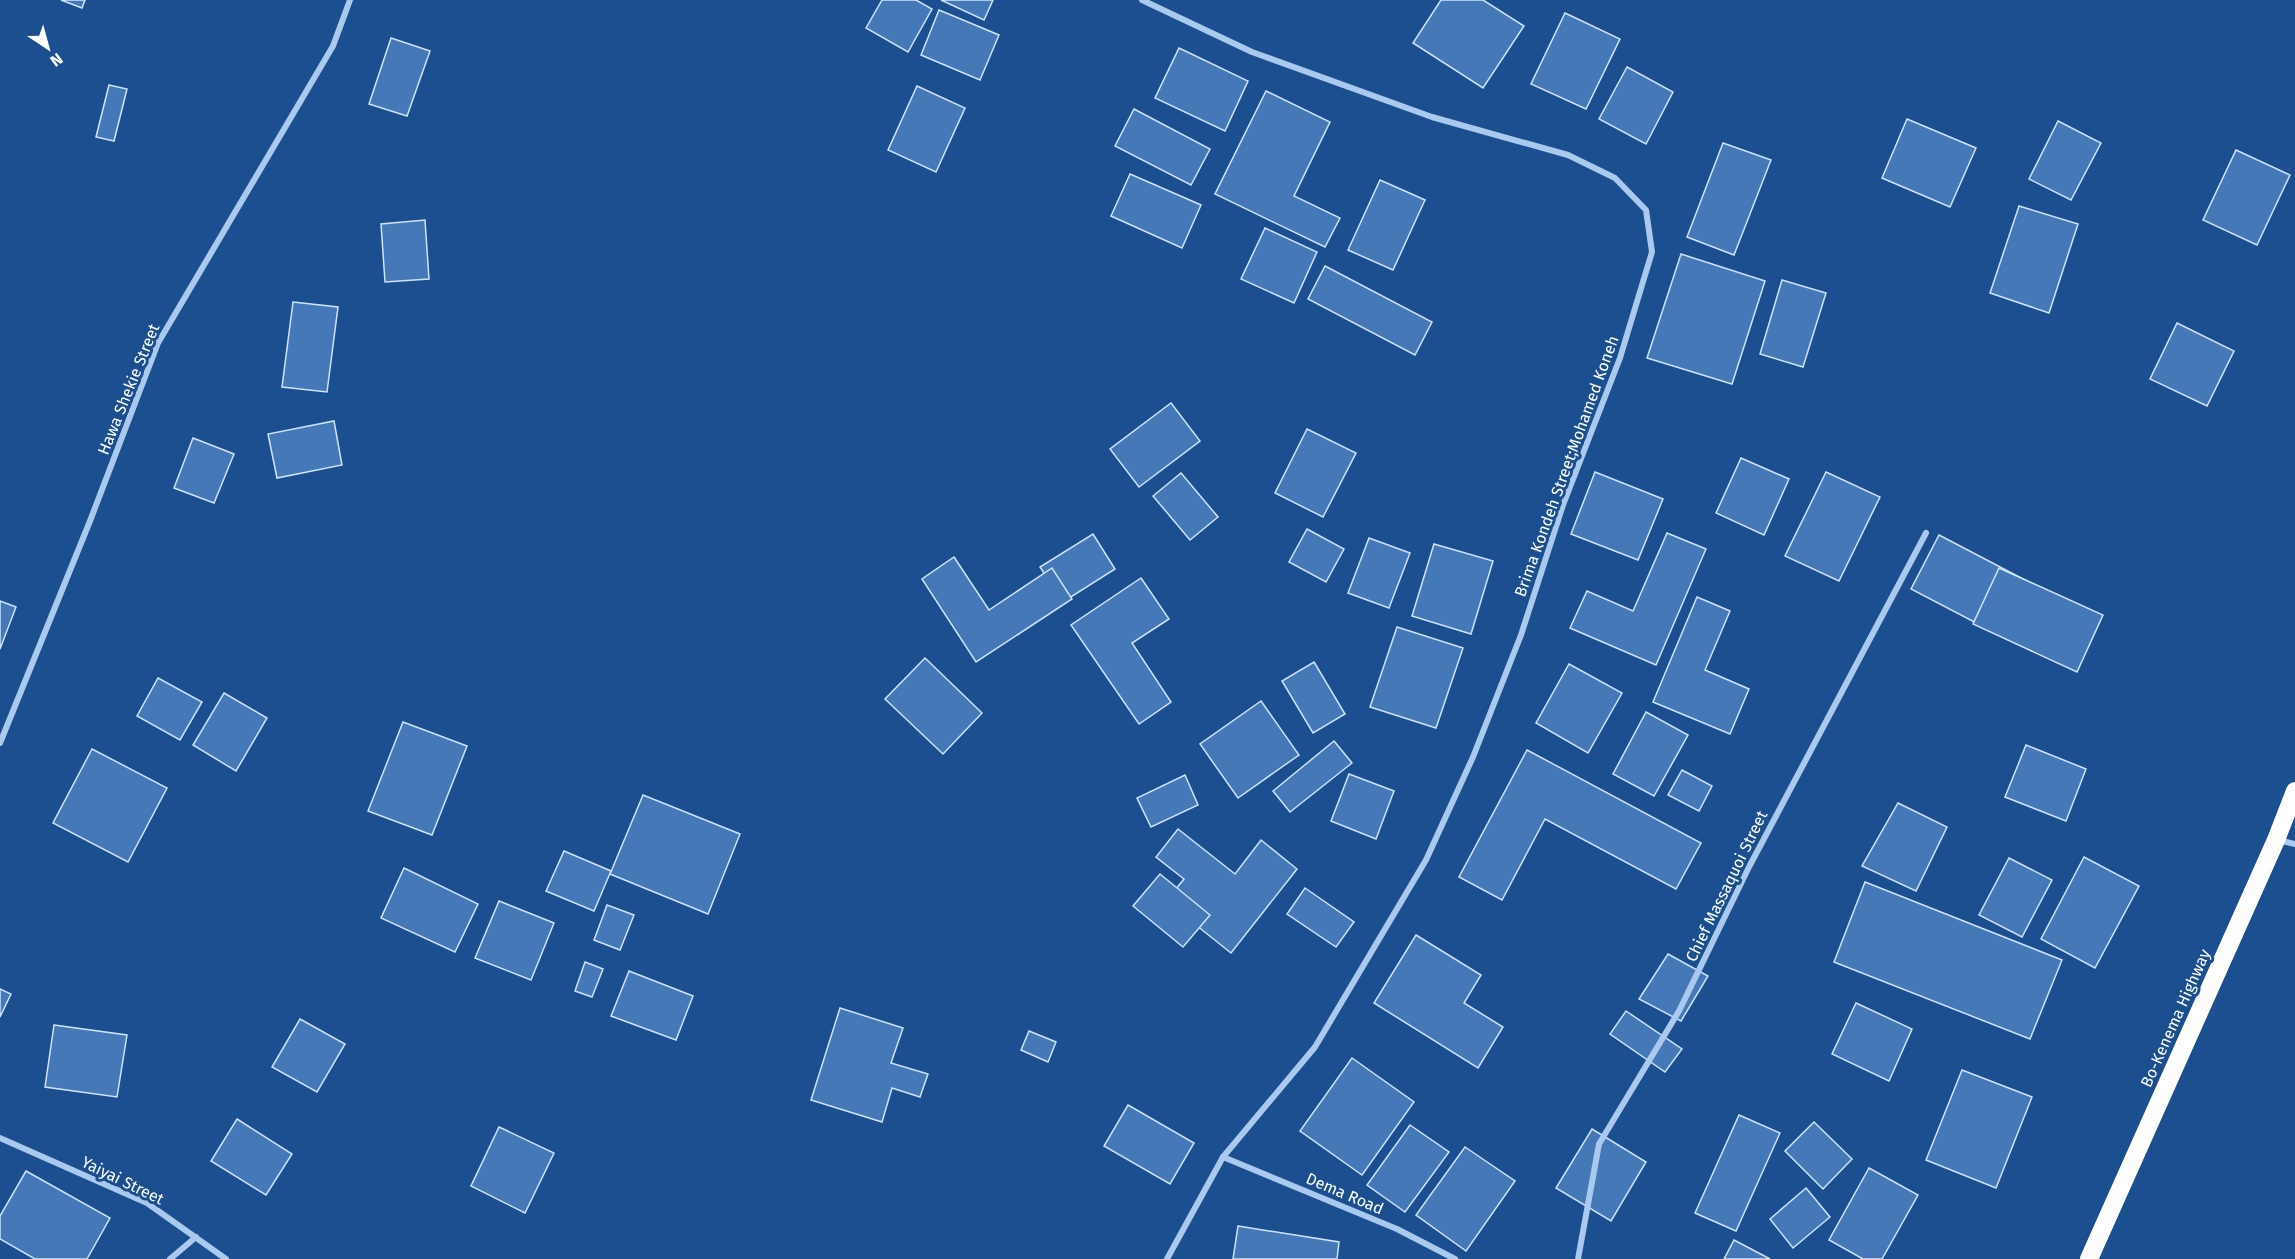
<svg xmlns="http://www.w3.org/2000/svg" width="2295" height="1259" viewBox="0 0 2295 1259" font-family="'Fira Sans',sans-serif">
	<rect width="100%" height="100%" fill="#1b4f8f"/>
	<g fill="#4478b7" stroke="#cfe3fa" stroke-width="1.5">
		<polygon points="61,0 85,0 82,8"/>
		<polygon points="882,0 916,0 932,9 908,52 866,28"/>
		<polygon points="941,0 993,0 984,20"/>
		<polygon points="1441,0 1483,0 1524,26 1483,88 1413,43"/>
		<polygon points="939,10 999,35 980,80 921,55"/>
		<polygon points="1565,13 1620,39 1586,109 1531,84"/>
		<polygon points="391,38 430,51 407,116 369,104"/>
		<polygon points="1179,48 1248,81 1225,131 1155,98"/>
		<polygon points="1627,67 1673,92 1646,144 1599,119"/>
		<polygon points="109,85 127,89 114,141 96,137"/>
		<polygon points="917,86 965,108 936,172 888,150"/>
		<polygon points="1266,91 1330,122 1294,196 1340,218 1325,247 1215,194"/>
		<polygon points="1134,109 1210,149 1191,185 1115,146"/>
		<polygon points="1907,119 1976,148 1950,207 1882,178"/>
		<polygon points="2058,121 2101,143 2071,200 2029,179"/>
		<polygon points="1723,143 1771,160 1734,255 1687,237"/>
		<polygon points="2236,150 2290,175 2257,245 2203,220"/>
		<polygon points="1130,174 1201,205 1182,248 1111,216"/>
		<polygon points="1380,180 1425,200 1393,270 1348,250"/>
		<polygon points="2019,206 2078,224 2049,313 1990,293"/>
		<polygon points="425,220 429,279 385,282 381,224"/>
		<polygon points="1265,228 1317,252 1294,303 1241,279"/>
		<polygon points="1681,254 1765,281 1732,384 1647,358"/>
		<polygon points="1325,266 1432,322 1415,355 1308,299"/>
		<polygon points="1782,280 1826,293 1803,367 1760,354"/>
		<polygon points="293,302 338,307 327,392 282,387"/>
		<polygon points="2177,323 2234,351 2207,406 2150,379"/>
		<polygon points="1171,403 1200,441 1139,487 1110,449"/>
		<polygon points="334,421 342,465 277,478 268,434"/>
		<polygon points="1307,429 1356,453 1323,517 1275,493"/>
		<polygon points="193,438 234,454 214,503 174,488"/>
		<polygon points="1741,458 1789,479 1764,535 1716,513"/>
		<polygon points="1595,472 1663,499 1638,560 1571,534"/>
		<polygon points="1826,472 1880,497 1839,581 1785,556"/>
		<polygon points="1181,473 1218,517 1190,540 1153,496"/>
		<polygon points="1307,529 1344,549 1326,582 1289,562"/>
		<polygon points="1667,533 1706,549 1656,665 1570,628 1587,591 1633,611"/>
		<polygon points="1093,534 1115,569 1063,602 1040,567"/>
		<polygon points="1939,535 2031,583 2003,637 1911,589"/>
		<polygon points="1369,538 1410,553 1389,608 1348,593"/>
		<polygon points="1434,544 1493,561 1471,634 1412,616"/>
		<polygon points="954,557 989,610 1052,568 1072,599 976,662 922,579"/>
		<polygon points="1999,568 2103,615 2077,672 1973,624"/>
		<polygon points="1141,578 1169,619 1132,643 1171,702 1139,724 1071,625"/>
		<polygon points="1697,597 1730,611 1705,670 1749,689 1730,734 1653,702"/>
		<polygon points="0,601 16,607 0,649"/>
		<polygon points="1397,627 1463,648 1436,728 1370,707"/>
		<polygon points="925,658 982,713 943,754 885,699"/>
		<polygon points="1314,662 1345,714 1313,733 1282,681"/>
		<polygon points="1569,664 1622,693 1588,753 1536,723"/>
		<polygon points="158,678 202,702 180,740 137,716"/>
		<polygon points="224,693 267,718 236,771 193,745"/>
		<polygon points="1261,701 1299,755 1238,798 1200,744"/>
		<polygon points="1646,712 1688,735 1654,796 1613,774"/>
		<polygon points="403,722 467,746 432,835 368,811"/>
		<polygon points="1334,741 1352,763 1290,812 1273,791"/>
		<polygon points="2026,745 2086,769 2066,821 2005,797"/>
		<polygon points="92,749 167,788 128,862 53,823"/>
		<polygon points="1527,750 1701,843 1676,889 1545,819 1502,900 1459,877"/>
		<polygon points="1682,770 1712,786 1699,811 1668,795"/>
		<polygon points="1349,774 1394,791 1376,839 1331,821"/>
		<polygon points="1185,775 1198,805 1151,827 1137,798"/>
		<polygon points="643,795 740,834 708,914 610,874"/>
		<polygon points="1898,803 1947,827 1916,891 1862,866"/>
		<polygon points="1178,829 1235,874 1261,840 1297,869 1231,953 1166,901 1184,879 1156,857"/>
		<polygon points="564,851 611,871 594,911 546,891"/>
		<polygon points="2084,857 2139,886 2095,968 2041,939"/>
		<polygon points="2009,858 2052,880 2022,937 1979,915"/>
		<polygon points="404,868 478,904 455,952 381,918"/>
		<polygon points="1160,874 1210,915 1183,947 1133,906"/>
		<polygon points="1865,882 2062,960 2030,1039 1834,962"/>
		<polygon points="1305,888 1354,922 1336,947 1287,914"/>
		<polygon points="499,901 554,923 531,980 475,958"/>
		<polygon points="607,905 634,915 620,950 594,940"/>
		<polygon points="1416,935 1481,975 1464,1003 1503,1027 1478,1068 1374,1003"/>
		<polygon points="1668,954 1708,976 1681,1021 1639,999"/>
		<polygon points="585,962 603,969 592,997 575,991"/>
		<polygon points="629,971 693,996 676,1040 611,1016"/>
		<polygon points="0,989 11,994 0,1017"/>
		<polygon points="1856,1003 1912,1029 1889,1081 1832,1054"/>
		<polygon points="840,1008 903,1028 891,1063 928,1074 920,1097 892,1088 882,1122 811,1100"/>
		<polygon points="1626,1011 1682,1049 1665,1072 1610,1034"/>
		<polygon points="300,1019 345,1044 317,1092 272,1067"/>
		<polygon points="54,1025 127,1035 117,1097 45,1087"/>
		<polygon points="1029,1031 1056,1042 1048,1062 1021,1050"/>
		<polygon points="1352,1058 1414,1102 1362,1175 1300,1131"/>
		<polygon points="1962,1070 2032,1097 1996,1188 1926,1160"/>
		<polygon points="1128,1105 1194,1143 1170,1184 1104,1146"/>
		<polygon points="1739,1115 1780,1133 1736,1231 1695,1213"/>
		<polygon points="237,1119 292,1154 266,1195 211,1161"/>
		<polygon points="1814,1122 1852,1159 1823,1189 1785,1151"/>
		<polygon points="1410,1125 1449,1152 1405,1212 1367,1185"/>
		<polygon points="499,1127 554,1153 525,1213 471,1186"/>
		<polygon points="1592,1129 1646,1162 1611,1221 1556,1188"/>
		<polygon points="1465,1147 1515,1181 1466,1251 1416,1215"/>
		<polygon points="1869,1168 1918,1195 1882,1259 1863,1259 1829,1240"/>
		<polygon points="26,1171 110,1218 87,1259 35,1259 0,1239 0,1216"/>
		<polygon points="1806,1188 1830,1217 1793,1248 1770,1219"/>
		<polygon points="1238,1226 1339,1242 1337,1259 1233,1259"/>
		<polygon points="1734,1240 1770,1259 1724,1259"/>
	</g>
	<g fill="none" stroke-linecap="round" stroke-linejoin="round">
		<g stroke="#a9c9ee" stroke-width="6">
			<polyline points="1142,0 1252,52 1432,117 1568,155 1615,178 1646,210 1652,252 1620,358 1563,505 1521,635 1473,757 1426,860 1315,1047 1223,1157 1167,1259"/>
			<polyline points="0,743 90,521 158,343 333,46 350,0"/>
			<polyline points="2278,840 2295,844"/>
			<polyline points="0,1138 147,1203 226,1259"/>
			<polyline points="1223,1157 1397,1229 1455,1259"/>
			<polyline points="170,1259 196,1237"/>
			<polyline points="1578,1259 1599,1144 1679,1011 1749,867 1926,533"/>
		</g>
		<polyline stroke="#fff" stroke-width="18" points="2089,1259 2276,840 2295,791"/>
	</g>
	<g text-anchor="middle" stroke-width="6" stroke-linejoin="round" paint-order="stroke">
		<g font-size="16" fill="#fff" stroke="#1b4f8f">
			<text transform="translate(128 389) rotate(-68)" y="6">Hawa Shekie Street</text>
			<text transform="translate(1566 466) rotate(-70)" y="6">Brima Kondeh Street;Mohamed Koneh</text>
			<text transform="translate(1726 886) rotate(-64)" y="6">Chief Massaquoi Street</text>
			<text transform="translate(2175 1018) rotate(-66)" y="6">Bo-Kenema Highway</text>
			<text transform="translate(123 1180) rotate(26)" y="6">Yaiyai Street</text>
			<text transform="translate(1345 1193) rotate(23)" y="6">Dema Road</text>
		</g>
	</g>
	<g transform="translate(48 48) rotate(144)" stroke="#1b4f8f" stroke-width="4.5" paint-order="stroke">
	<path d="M0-4.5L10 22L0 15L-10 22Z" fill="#ffffff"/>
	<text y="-9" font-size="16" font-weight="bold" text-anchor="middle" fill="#ffffff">N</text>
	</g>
</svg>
